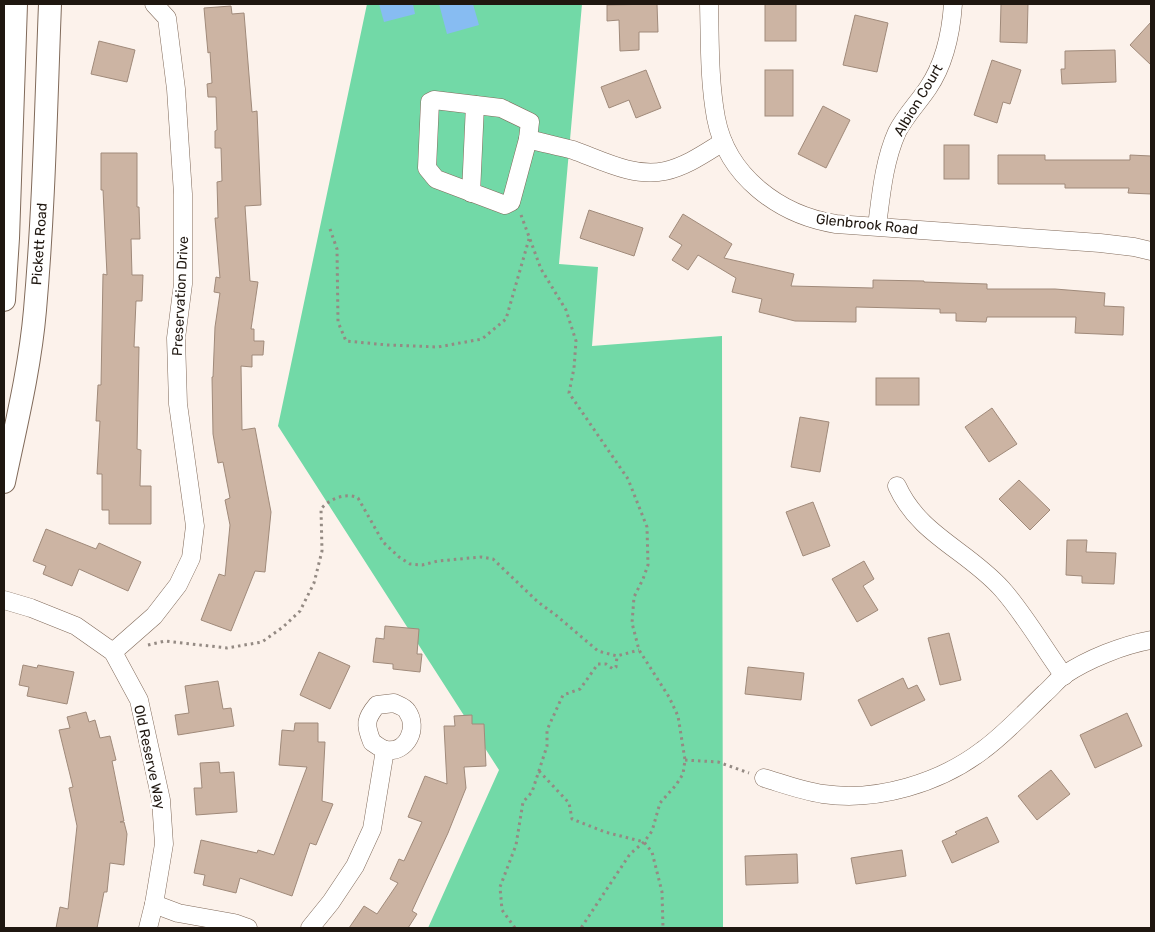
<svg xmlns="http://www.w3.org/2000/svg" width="1155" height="932" viewBox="0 0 1155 932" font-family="Rubik,sans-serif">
	<rect width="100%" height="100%" fill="#fcf2eb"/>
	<polygon fill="#72d9a7" points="367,4 582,4 559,264 598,267 592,346 722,336 723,928 428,928 499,770 278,426"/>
	<g fill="#87bcf2">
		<polygon points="379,4 413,4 415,14 384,22"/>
		<polygon points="439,4 473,4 479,25 447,34"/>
	</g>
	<g fill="#ccb4a3" stroke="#a08a7a">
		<polygon points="657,4 658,32 639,32 639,50 620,51 619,20 607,21 607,5"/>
		<rect x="765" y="4" width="31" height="37"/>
		<polygon points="1001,4 1028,4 1027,43 1000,42"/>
		<polygon points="231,6 232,14 244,13 252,112 257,111 261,205 245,206 250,281 258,282 251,329 254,329 254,341 264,341 263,355 252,355 252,367 241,366 242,430 255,428 271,512 265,572 255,571 231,631 201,620 219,574 225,576 230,525 225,500 230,498 223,462 218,463 213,434 212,377 213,377 215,327 220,293 214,292 216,277 220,278 215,218 218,218 217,182 222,181 221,148 215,148 215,131 217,130 216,97 208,97 207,84 212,83 210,52 208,53 204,8"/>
		<polygon points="855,15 888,23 877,72 843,65"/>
		<polygon points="1151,22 1151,65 1130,45"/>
		<polygon points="99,41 135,50 127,82 91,74"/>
		<polygon points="1115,50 1116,82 1062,84 1061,69 1065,69 1065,51"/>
		<polygon points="992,60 1021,70 1010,104 1003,102 997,123 974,115"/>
		<polygon points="646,70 661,108 636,118 629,100 609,108 601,87"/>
		<rect x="765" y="70" width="28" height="46"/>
		<polygon points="823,106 850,120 826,168 798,154"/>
		<rect x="944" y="145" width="25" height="34"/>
		<polygon points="101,153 137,153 137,207 139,207 140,239 131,239 132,275 143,275 142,301 136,301 134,347 139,347 137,449 141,450 140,486 151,486 151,524 109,524 109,510 102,510 102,474 97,474 100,421 96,421 98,385 101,385 103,274 107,275 103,190 101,190"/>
		<polygon points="998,155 1045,155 1045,160 1130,160 1130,155 1151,156 1151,194 1128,193 1129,188 1065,188 1065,184 998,184"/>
		<polygon points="589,210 643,228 634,256 580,238"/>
		<polygon points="683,214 732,244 724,258 794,274 791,286 873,288 873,280 924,281 924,282 987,284 987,289 1055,289 1105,293 1104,306 1124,307 1123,335 1075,333 1076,317 987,317 986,322 956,321 956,313 940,313 940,309 856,307 856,322 795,321 759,312 762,299 732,292 736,278 698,255 688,270 672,260 682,245 669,237"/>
		<rect x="876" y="378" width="43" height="27"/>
		<polygon points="992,408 1017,444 989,462 965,427"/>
		<polygon points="800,417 829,422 820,472 791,467"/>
		<polygon points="1019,480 1050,510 1030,530 999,499"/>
		<polygon points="813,502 830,546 803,556 786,512"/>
		<polygon points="46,529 96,549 99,543 141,562 128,591 79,569 72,586 43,574 46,566 33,561"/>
		<polygon points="1067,540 1087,540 1086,552 1116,553 1114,584 1082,583 1082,576 1066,575"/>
		<polygon points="864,561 874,579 863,586 878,610 857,622 832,579"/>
		<polygon points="385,626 419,629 417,654 422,654 420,672 393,669 393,664 373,662 376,638 384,639"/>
		<polygon points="949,633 961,680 940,685 928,638"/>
		<polygon points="319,652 350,666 330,709 300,695"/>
		<polygon points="23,665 37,668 38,665 74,672 67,704 27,696 29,687 19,685"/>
		<polygon points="748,667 804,673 801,700 745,694"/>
		<polygon points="903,678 908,689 917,685 925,700 871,726 858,700"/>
		<polygon points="218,681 223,709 231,708 234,726 178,735 175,715 189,713 185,686"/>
		<polygon points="86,712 89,722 95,720 100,738 110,736 116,760 112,761 124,821 120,822 124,822 127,834 124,865 110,863 107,892 104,892 97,928 56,928 60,907 68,909 77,826 69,788 73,787 59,730 70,728 67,717"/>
		<polygon points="1127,713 1142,746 1095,768 1080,735"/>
		<polygon points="472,715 472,724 484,724 486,766 464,767 466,788 448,833 412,911 417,914 408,928 349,928 364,906 377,914 398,883 390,879 399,859 404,861 422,822 408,817 425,776 447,784 444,726 455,726 454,716"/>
		<polygon points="295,723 318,723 318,742 325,742 322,801 333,804 316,845 310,843 292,896 240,878 236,893 203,885 205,875 194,873 201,840 257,853 258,850 274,855 307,767 279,765 282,730 294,731"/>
		<polygon points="219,762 220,773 234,772 237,812 196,815 194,788 202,788 200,763"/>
		<polygon points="1051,770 1070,794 1037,820 1018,796"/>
		<polygon points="987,817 999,842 952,863 942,841 957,834 955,832"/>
		<polygon points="902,850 906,876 856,884 851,858"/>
		<polygon points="797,854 798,883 746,885 745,856"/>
	</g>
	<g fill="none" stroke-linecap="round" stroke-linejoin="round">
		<g stroke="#806a5a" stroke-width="19">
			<g id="minor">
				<path d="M709 4C710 41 709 80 716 118 727 176 779 215 836 224L1100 243 1134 247 1151 251"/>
				<polygon points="434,100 501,108 530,122 528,139 511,202 505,205 436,179 427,168 430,102"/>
				<path d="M528 139C543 143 558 146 573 150 601 160 634 178 665 171 687 166 705 153 723 142"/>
				<polyline points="471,193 475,105"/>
				<path d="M877 226C881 195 884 161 897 132 905 116 918 103 928 88 945 63 951 33 953 4"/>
				<path d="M897 486C919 535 967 550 1002 589 1025 615 1043 647 1064 676"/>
				<polyline points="4,600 31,608 76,626 113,652 139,700 161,800 164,844 154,904 148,928"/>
				<polyline points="113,652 154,616 178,585 191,558 195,526 178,404 176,338 183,284 183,194 176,89 167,18 154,4"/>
				<path d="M394 703C398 705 405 707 407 711 419 728 407 753 386 750 381 749 375 744 372 742 365 725 365 719 377 705Z"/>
				<path d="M764 778C784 784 803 791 823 794 877 802 940 783 983 750 1005 734 1025 712 1045 693 1051 688 1057 680 1064 675 1088 659 1123 645 1151 640"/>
				<polyline points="154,904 178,913 234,923 248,928"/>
				<polyline points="310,928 331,902 355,866 372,829 385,750"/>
			</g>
		</g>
		<g stroke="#806a5a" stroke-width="24">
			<g id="major">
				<polyline points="4,300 8,238 16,4"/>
				<path d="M4 482C16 425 30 368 35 310 44 208 46 106 50 4"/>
			</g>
		</g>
		<g stroke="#948a83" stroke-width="3" stroke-dasharray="2.5 4" stroke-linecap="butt">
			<polyline points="521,215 541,269 566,310 576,341 574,368 569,393 628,479 647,527 648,565 643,579 634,597 632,623 639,650 669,697 678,716 685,760 683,774 676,785 660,803 652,831 644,842 630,854 581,928"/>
			<polyline points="330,229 337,249 338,322 346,341 387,345 438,347 482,339 506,319 529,239"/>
			<path d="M148 645 165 641 227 648 262 642 283 627 300 611 314 583 322 551 321 509C329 499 346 492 358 498L383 542 399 557 410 564 422 565 438 561 481 557 493 559 538 602 557 616 598 651 617 656 639 650"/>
			<polyline points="685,760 718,762 749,773"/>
			<polyline points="539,771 569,803 572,819 605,832 644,842 652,852 662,892 663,928"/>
			<polyline points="515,928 502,910 500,887 516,845 523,802 532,792 547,746 547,730 563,695 580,689 598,664 606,664 613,669 616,667 617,656"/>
		</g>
		<use href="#minor" stroke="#fff" stroke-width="18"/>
		<use href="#major" stroke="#fff" stroke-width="22"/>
	</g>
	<g text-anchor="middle" stroke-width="5" stroke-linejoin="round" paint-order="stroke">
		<g font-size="14" fill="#1f1710" stroke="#fff">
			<text transform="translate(918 100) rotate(-59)" y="5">Albion Court</text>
			<text transform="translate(867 224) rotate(6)" y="5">Glenbrook Road</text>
			<text transform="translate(39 244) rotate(-86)" y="5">Pickett Road</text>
			<text transform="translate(180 296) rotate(-87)" y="5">Preservation Drive</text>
			<text transform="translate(150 757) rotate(78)" y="5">Old Reserve Way</text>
		</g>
	</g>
	<rect width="1155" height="932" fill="none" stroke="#1f1710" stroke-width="10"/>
</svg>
